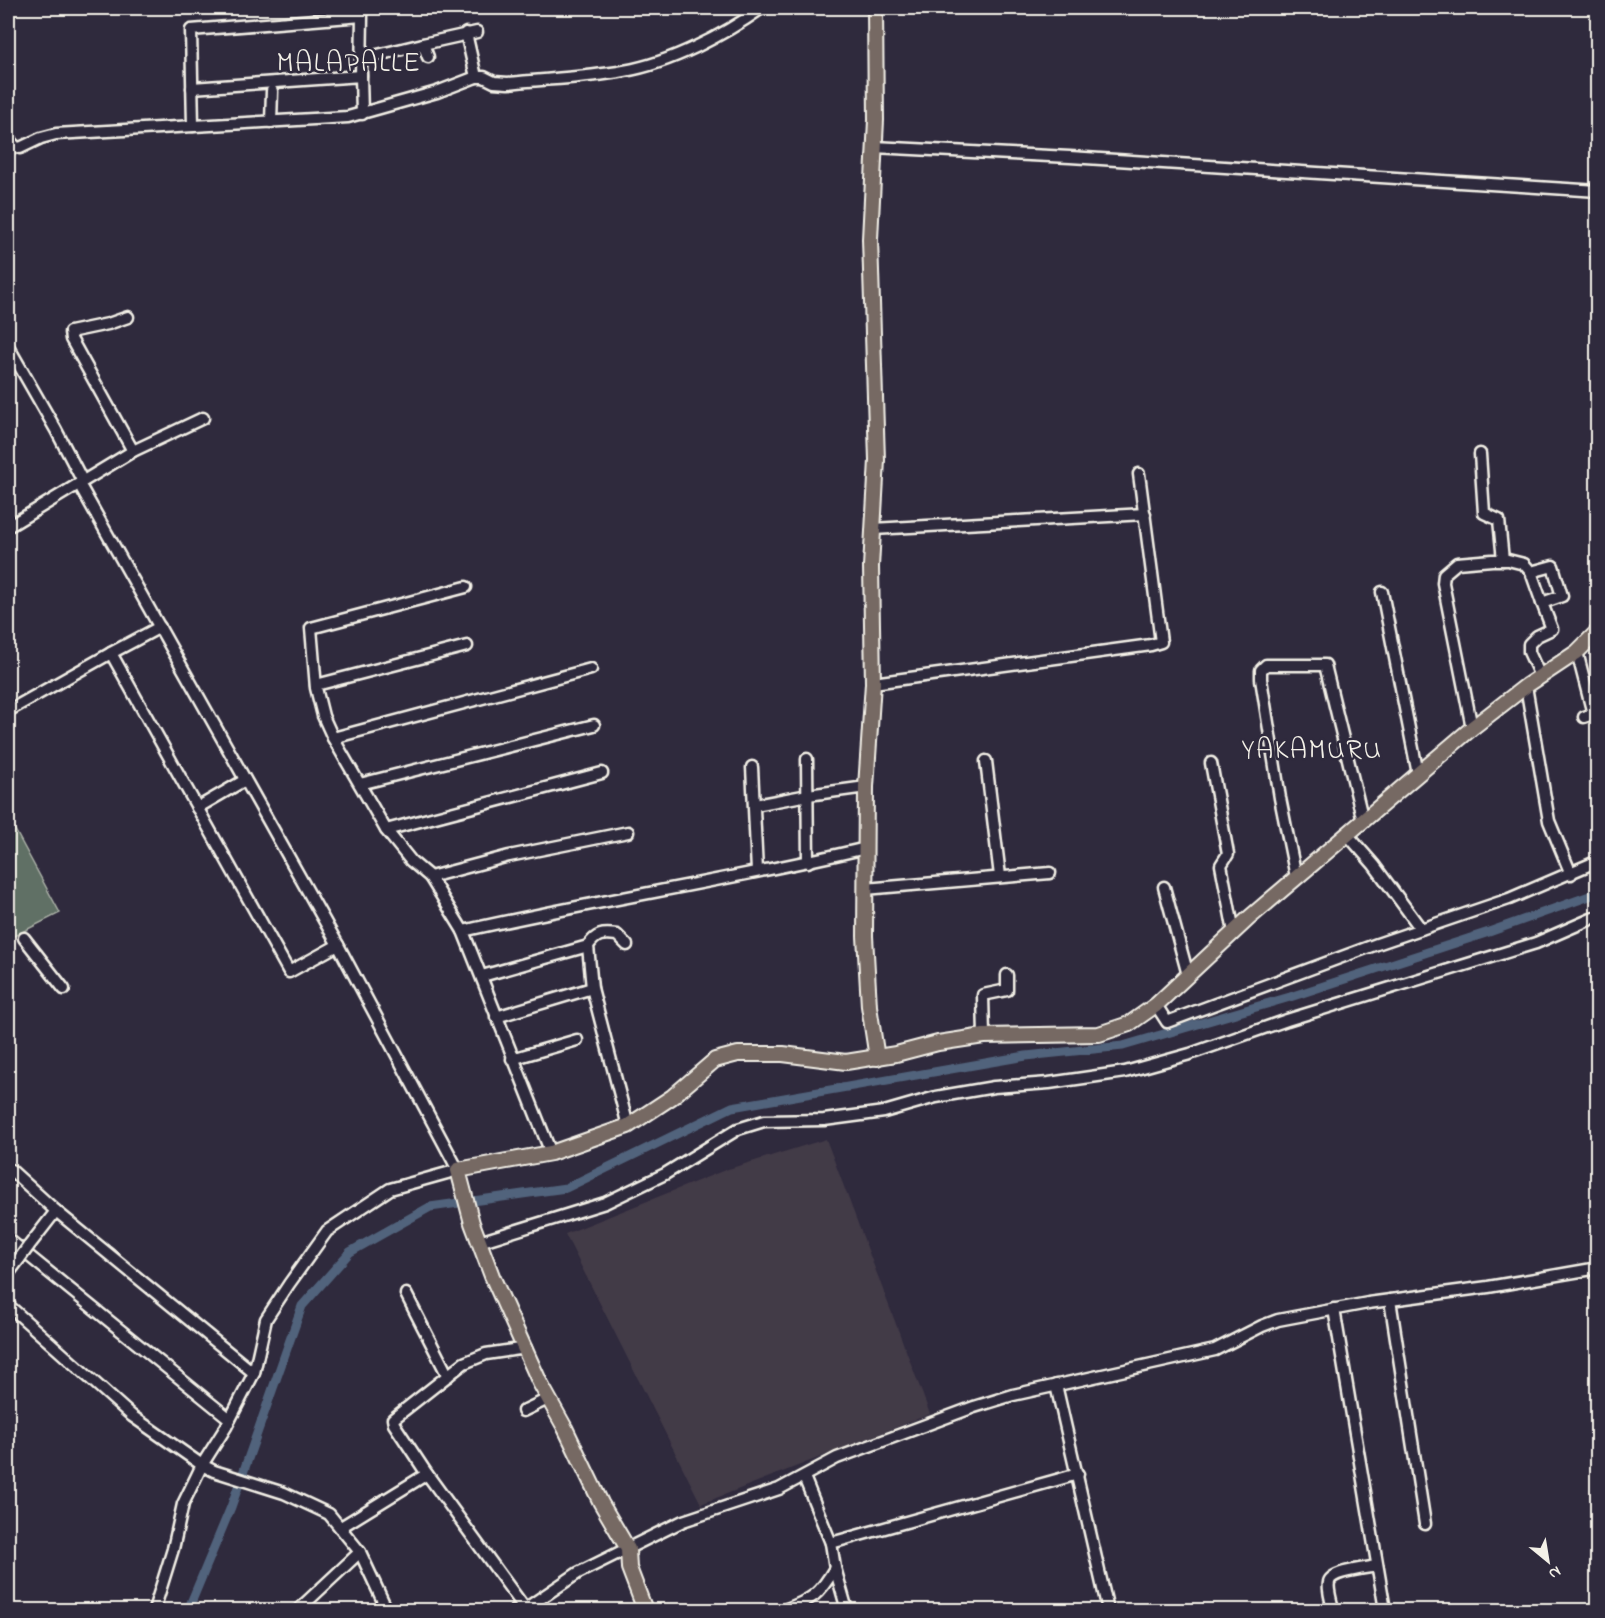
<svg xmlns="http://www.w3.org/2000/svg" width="1605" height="1618" viewBox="0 0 1605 1618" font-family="'Indie Flower',sans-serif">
	<rect width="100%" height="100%" fill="#2f2a3d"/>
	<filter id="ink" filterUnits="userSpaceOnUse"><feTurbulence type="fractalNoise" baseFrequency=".0167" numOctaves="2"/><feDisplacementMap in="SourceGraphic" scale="12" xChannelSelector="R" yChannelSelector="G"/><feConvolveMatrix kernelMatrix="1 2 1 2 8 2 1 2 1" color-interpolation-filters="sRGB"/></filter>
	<g filter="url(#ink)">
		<polygon fill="#423a47" points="826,1139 930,1414 701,1504 565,1234 725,1170"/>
		<polygon fill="#606f65" stroke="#aab0a6" stroke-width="1.5" points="8,817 60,913 8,939"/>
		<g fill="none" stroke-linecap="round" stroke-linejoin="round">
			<polyline stroke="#51637c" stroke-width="9" points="188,1610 231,1507 302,1306 350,1252 430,1207 566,1188 732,1107 1026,1056 1123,1046 1290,997 1489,932 1598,893"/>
			<g stroke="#f4f1e8" stroke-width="15">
				<g id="minor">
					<polyline points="466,33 476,77"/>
					<polyline points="423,44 477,32"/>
					<polyline points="361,59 423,44 428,57"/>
					<polyline points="192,88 361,76 362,114"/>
					<polyline points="271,122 272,91"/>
					<polyline points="193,126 191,30 362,16 361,76"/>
					<path d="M8 139 16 147 20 148 41 138 56 134 348 117 437 92 476 77H484L494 82 508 83C546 79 586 78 624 71 671 63 724 35 762 8"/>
					<polyline points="874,147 1070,157 1598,191"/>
					<polyline points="128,317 108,324 70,332 71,339 133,451"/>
					<polyline points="8,346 56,430 82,480"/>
					<polyline points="1480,454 1484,513 1499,520 1503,560"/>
					<polyline points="82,489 338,945 458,1170 390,1189 327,1231 289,1284 266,1319 254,1373 226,1427 202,1465 183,1504 173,1549 154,1610"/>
					<polyline points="11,525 133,451 203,418"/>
					<polyline points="873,529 1145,514"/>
					<polyline points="1531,572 1542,603"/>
					<polyline points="466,587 311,628 316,688 323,716 333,738 386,830 411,861 430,877 463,931 551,1153"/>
					<polyline points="1382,592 1418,774"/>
					<polyline points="160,627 111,653 289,972 338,945"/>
					<polyline points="1577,652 1593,714 1584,717"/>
					<polyline points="873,683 1151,645 1161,642 1139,474"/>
					<polyline points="316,685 467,646"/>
					<polyline points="1526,686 1549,821 1571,874"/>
					<polyline points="8,711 111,653"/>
					<polyline points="1472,728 1443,583 1444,574 1457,563 1492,560 1508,560 1524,564 1531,572 1553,566 1562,596 1542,603 1552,629 1537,636 1529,644 1529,652 1540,676"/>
					<polyline points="333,738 591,669"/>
					<polyline points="807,759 808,862"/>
					<polyline points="986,761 1000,876"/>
					<polyline points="1211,763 1228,854 1221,865 1234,932"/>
					<polyline points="752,767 757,871"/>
					<polyline points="360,784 594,725"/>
					<polyline points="755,805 808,795 866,787"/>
					<polyline points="197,808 245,780"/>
					<polyline points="386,830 602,773"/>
					<polyline points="1347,834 1374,865 1421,929"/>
					<polyline points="430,877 509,856 628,832"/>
					<polyline points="1296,877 1280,798 1261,679 1261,670 1266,665 1325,665 1363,821"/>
					<polyline points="1164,887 1188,975"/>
					<polyline points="865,889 1050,873"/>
					<path d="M463 931C597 900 733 880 866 848"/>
					<polyline points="24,938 64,989"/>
					<path d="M627 945 617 935C602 933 596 934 588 946L592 988 628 1126"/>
					<polyline points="482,976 588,946"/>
					<polyline points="1156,1005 1167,1022 1377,944 1509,899 1598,861"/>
					<polyline points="496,1017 592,988"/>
					<polyline points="984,1036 983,995 1007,990 1007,975"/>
					<polyline points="512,1059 577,1040"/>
					<polyline points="11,1170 56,1211 254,1373"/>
					<polyline points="8,1239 230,1419"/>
					<polyline points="479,1242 605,1203 665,1174 738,1129 764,1121 824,1120 884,1112 936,1097 994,1087 1049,1083 1125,1072 1190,1054 1287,1020 1536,943 1598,916"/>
					<polyline points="28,1247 56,1211"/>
					<polyline points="8,1274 20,1258"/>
					<polyline points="406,1294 448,1376"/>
					<polyline points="1390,1300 1425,1524"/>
					<polyline points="8,1305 132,1416 202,1465 214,1471 284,1493 329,1514 360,1552 387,1610"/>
					<polyline points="1334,1309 1385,1610"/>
					<polyline points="1056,1385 1108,1610"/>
					<polyline points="523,1411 548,1399"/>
					<polyline points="804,1477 831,1543 835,1568 847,1610"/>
					<polyline points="341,1527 427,1474"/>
					<polyline points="831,1543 1078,1474"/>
					<polyline points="298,1610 360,1552"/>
					<polyline points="515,1610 525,1609 578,1573 683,1521 779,1489 837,1458 974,1407 1013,1395 1215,1350 1262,1326 1278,1320 1368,1303 1488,1287 1598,1268"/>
					<polyline points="526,1610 427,1474 394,1424 393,1419 464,1363 486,1354 526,1348"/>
					<path d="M784 1610C813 1599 819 1595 835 1568"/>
					<path d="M1333 1610C1332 1602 1327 1590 1329 1582 1331 1571 1368 1568 1377 1566"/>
				</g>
			</g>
			<g stroke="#f4f1e8" stroke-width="18">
				<g id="major">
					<polyline points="875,8 876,120 870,239 877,460 871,567 873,683 866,787 865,936 869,1006 877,1058"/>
					<polyline points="645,1610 629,1568 628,1549 601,1503 565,1428 540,1383 492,1276 472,1223 458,1170 551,1153 628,1126 672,1097 715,1060 738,1054 783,1054 846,1062 896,1054 938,1043 984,1036 1099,1034 1129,1024 1156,1005 1249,918 1472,728 1526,686 1577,652 1598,631"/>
				</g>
			</g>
			<use href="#minor" stroke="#2f2a3d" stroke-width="10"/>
			<use href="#major" stroke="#766964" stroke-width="14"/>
			<g stroke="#f4f1e8" stroke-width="15" stroke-linecap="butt">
				<polyline id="minor-bridge" points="20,1258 28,1247"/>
			</g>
			<use href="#minor-bridge" stroke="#2f2a3d" stroke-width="10"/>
		</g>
	</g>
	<g text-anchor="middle" stroke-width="5" stroke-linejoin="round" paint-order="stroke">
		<g font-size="28" letter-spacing="1.5" fill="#f4f1e8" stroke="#2f2a3d">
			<text x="349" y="71">MALAPALLE</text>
			<text x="1312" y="758">YAKAMURU</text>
		</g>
	</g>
	<rect width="1605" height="1618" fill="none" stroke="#2f2a3d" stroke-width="30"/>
	<rect x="15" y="15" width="1575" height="1588" fill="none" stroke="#f4f1e8" stroke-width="2" filter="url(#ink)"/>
	<g transform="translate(1548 1561) rotate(150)" stroke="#2f2a3d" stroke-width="4.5" paint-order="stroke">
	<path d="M0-4.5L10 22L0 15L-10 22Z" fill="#f4f1e8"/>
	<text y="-9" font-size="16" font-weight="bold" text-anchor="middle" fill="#f4f1e8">N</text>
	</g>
</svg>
